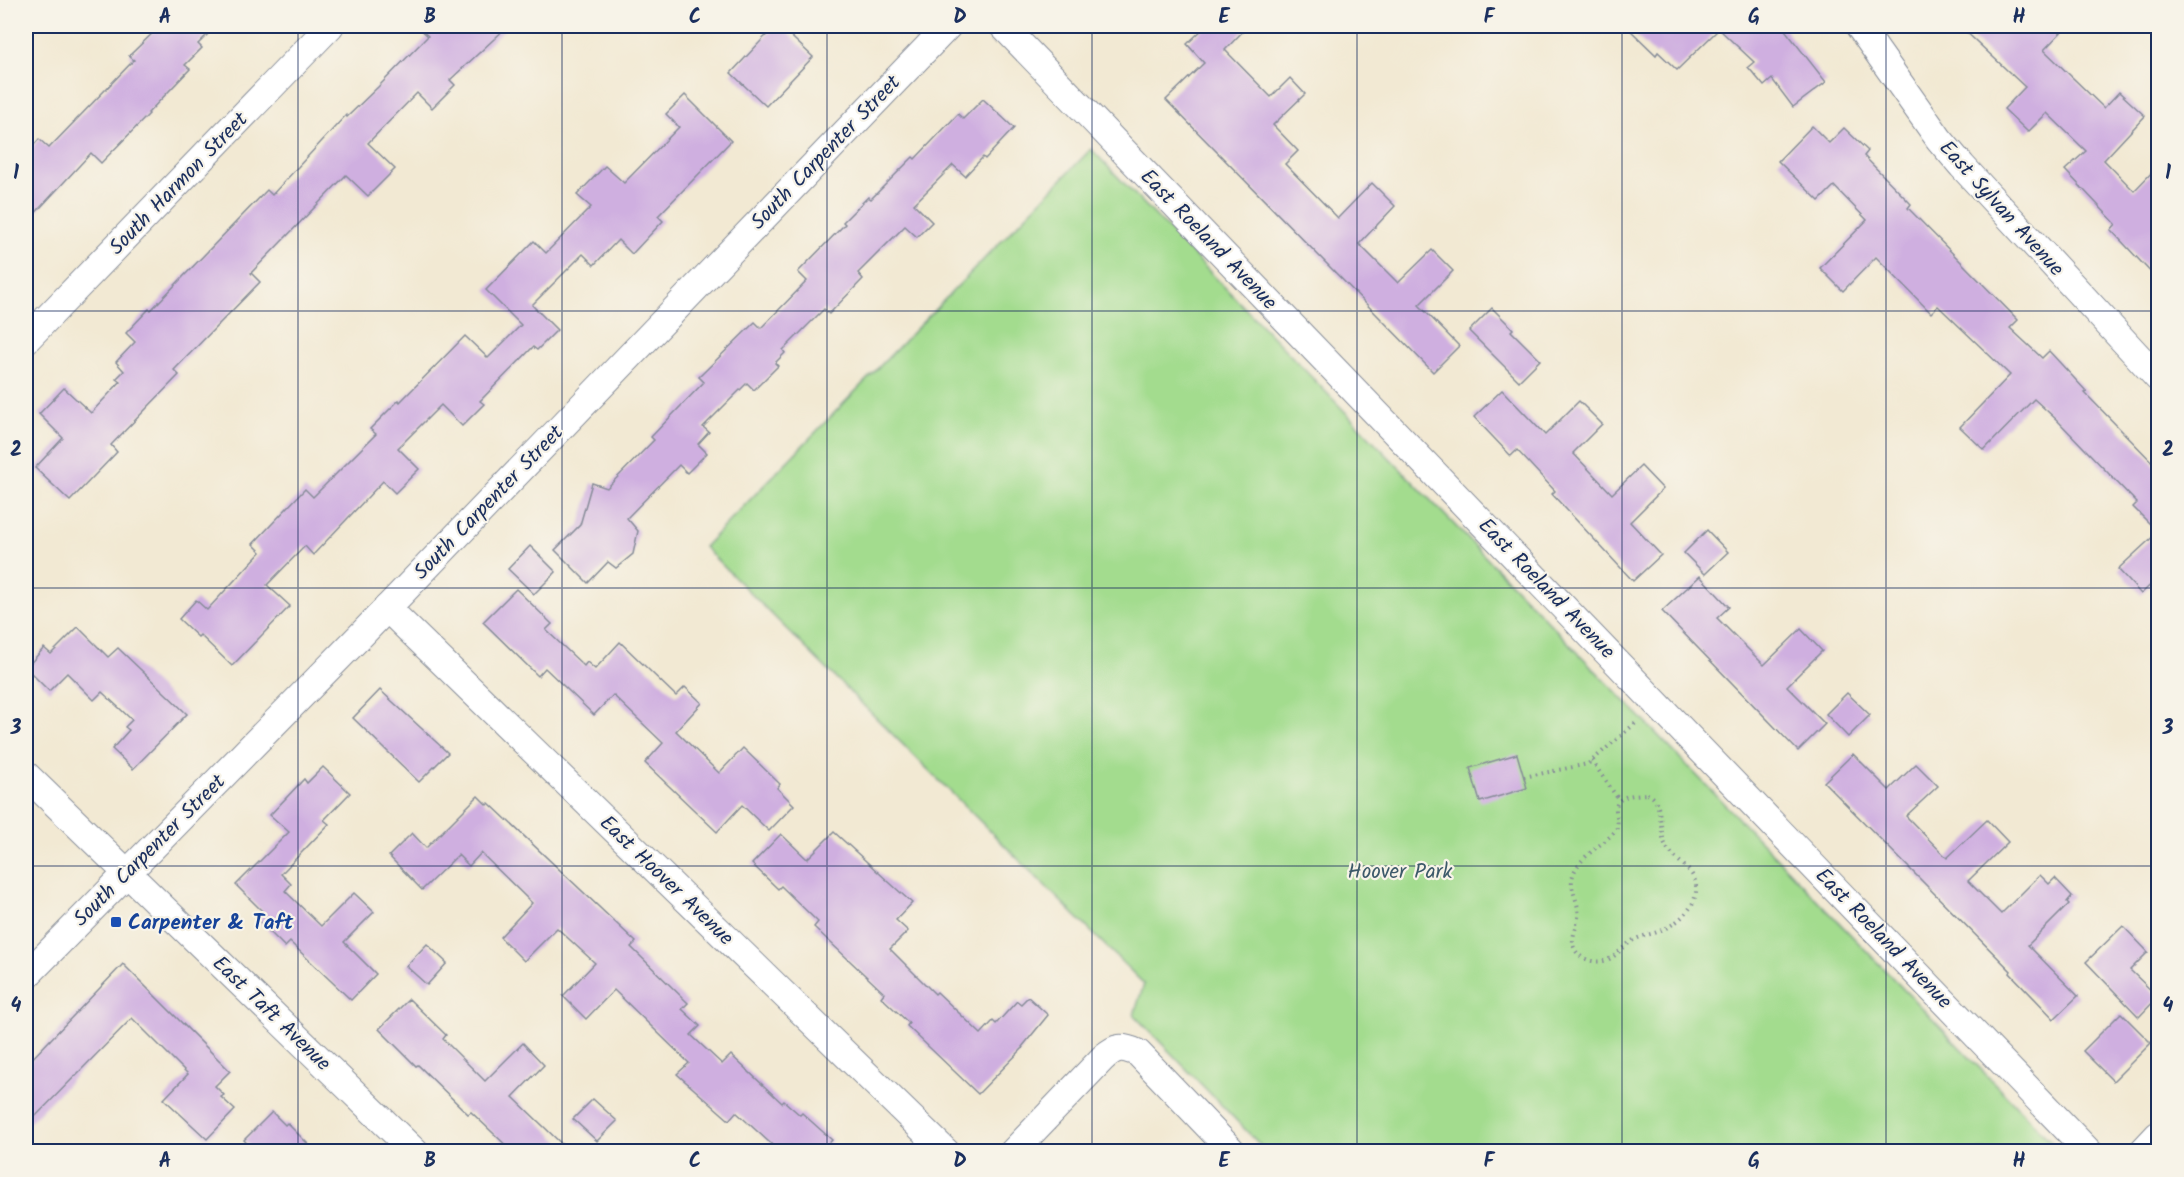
<svg xmlns="http://www.w3.org/2000/svg" width="2184" height="1177" viewBox="0 0 2184 1177" font-family="Kalam,sans-serif">
	<rect width="100%" height="100%" fill="#f7f3e8"/>
	<filter id="ink" filterUnits="userSpaceOnUse"><feTurbulence type="fractalNoise" baseFrequency=".0167" numOctaves="2"/><feDisplacementMap in="SourceGraphic" scale="12" xChannelSelector="R" yChannelSelector="G"/><feConvolveMatrix kernelMatrix="1 2 1 2 8 2 1 2 1" color-interpolation-filters="sRGB"/></filter>
	<filter id="wash" filterUnits="userSpaceOnUse"><feTurbulence type="fractalNoise" baseFrequency=".008" numOctaves="4" result="noise"/><feDisplacementMap in="SourceGraphic" scale="24" xChannelSelector="R" yChannelSelector="G"/><feGaussianBlur stdDeviation="1.35" result="paint"/><feColorMatrix in="noise" values="0 0 0 0 0 0 0 0 0 0 0 0 0 0 0 0 0 1.4 0 .05"/><feComposite in="paint" operator="in"/></filter>
	<g filter="url(#wash)">
		<rect width="100%" height="100%" fill="#f2e9d3"/>
		<polygon fill="#a3dc8e" stroke="#5f8676" stroke-width="1.5" points="1091,149 2060,1151 1266,1151 1134,1015 1144,984 704,547"/>
		<g id="blocks">
			<g fill="#cfafe0">
				<polygon points="160,26 216,26 198,44 202,48 185,65 190,69 148,113 149,114 101,163 91,153 26,223 26,154 39,139 49,148 134,60 129,56"/>
				<polygon points="417,26 508,26 450,80 455,85 432,108 417,93 368,143 395,169 368,196 346,175 251,273 260,282 174,370 179,375 111,445 117,452 70,501 35,468 63,438 39,414 64,388 91,413 120,382 116,379 124,371 116,362 135,342 126,333 149,309 151,310 267,190 272,195 346,115 347,117 378,87 428,36"/>
				<polygon points="775,26 780,26 813,57 766,106 731,73"/>
				<polygon points="1206,26 1248,26 1225,50 1271,97 1290,78 1305,94 1273,125 1298,151 1285,164 1338,218 1372,183 1395,206 1359,244 1398,283 1432,250 1453,271 1419,305 1459,346 1433,372 1166,100 1204,63 1187,44"/>
				<polygon points="1626,26 1782,26 1826,82 1793,107 1772,79 1764,86 1748,67 1754,62 1719,29 1677,70 1658,52 1656,55"/>
				<polygon points="1960,26 2067,26 2044,50 2104,108 2119,92 2145,116 2104,160 2134,191 2158,166 2158,280 2111,230 2116,224 2065,170 2086,151 2047,113 2028,132 2004,109 2025,87"/>
				<polygon points="685,95 731,141 658,216 663,221 632,254 618,240 594,265 583,254 532,305 557,330 537,350 533,347 480,401 484,404 462,426 441,405 398,448 419,469 395,493 383,481 313,555 305,546 267,585 290,606 232,666 200,635 198,637 179,619 196,600 207,610 261,552 253,544 305,489 313,497 376,434 370,429 399,400 400,402 465,336 488,358 521,325 486,290 534,241 546,253 591,207 577,195 605,166 624,183 679,127 666,114"/>
				<polygon points="983,99 1014,128 985,159 983,157 965,176 953,165 914,204 932,222 917,237 905,226 858,273 863,279 829,314 824,309 783,350 785,353 775,363 778,366 754,390 747,383 703,427 709,432 698,444 707,453 687,473 679,465 627,518 638,531 633,554 616,568 608,562 588,583 555,550 580,525 592,483 607,488 654,440 651,437 704,382 699,377 755,322 761,328 807,281 798,272 845,224 843,222 868,197 871,199 913,157 915,159 958,114 963,119"/>
				<polygon points="1812,126 1829,143 1844,128 1868,151 1864,156 1911,204 1908,208 2018,320 2010,328 2042,358 2049,351 2087,392 2085,393 2158,468 2158,578 2141,594 2118,569 2158,532 2133,507 2137,503 2057,420 2034,399 1984,450 1960,427 2010,375 1938,306 1931,313 1876,257 1843,291 1820,268 1867,220 1834,186 1819,201 1778,161"/>
				<polygon points="1492,308 1513,329 1511,331 1540,360 1519,381 1469,331"/>
				<polygon points="1502,390 1545,435 1579,401 1602,424 1573,453 1612,494 1641,466 1663,489 1630,522 1661,555 1633,581 1552,494 1555,491 1517,450 1511,456 1474,417"/>
				<polygon points="1707,530 1728,552 1705,574 1684,553"/>
				<polygon points="530,546 556,572 534,594 508,569"/>
				<polygon points="1700,576 1729,607 1717,618 1764,665 1801,629 1822,651 1787,686 1825,724 1798,751 1662,611"/>
				<polygon points="516,589 552,624 546,630 584,666 587,662 595,669 620,642 676,696 685,687 702,703 676,731 719,773 743,748 780,784 777,788 794,805 769,831 742,805 717,832 645,763 663,743 613,695 594,715 545,668 538,676 483,622"/>
				<polygon points="78,627 108,657 118,648 187,714 133,769 112,749 129,730 125,727 132,720 102,692 94,700 67,673 49,691 26,668 44,648 51,654"/>
				<polygon points="380,690 448,753 419,782 353,718"/>
				<polygon points="1847,693 1870,715 1848,737 1826,714"/>
				<polygon points="1517,754 1527,788 1480,802 1470,768"/>
				<polygon points="1853,754 1889,790 1916,764 1938,786 1906,816 1947,858 1987,820 2008,842 1968,881 2001,914 2040,875 2049,884 2055,878 2072,896 2067,902 2069,904 2028,945 2078,996 2054,1019 2010,973 2011,971 1824,782"/>
				<polygon points="323,767 350,793 324,820 329,824 281,874 291,884 285,891 321,926 354,893 374,912 344,942 376,974 351,1000 290,942 285,947 256,918 262,911 236,885 289,832 270,815 304,779 307,783"/>
				<polygon points="478,796 487,805 489,803 636,942 631,947 688,1003 682,1009 700,1026 691,1035 722,1064 731,1055 782,1103 784,1101 800,1115 802,1113 832,1140 821,1152 780,1152 736,1112 729,1120 677,1074 689,1063 614,990 586,1019 563,996 595,963 557,928 524,961 500,937 532,903 481,853 469,866 458,855 422,890 389,856 412,833 426,848"/>
				<polygon points="834,832 912,903 896,920 908,931 890,949 935,994 937,992 981,1034 993,1021 996,1024 1017,1001 1021,1004 1028,997 1048,1015 1022,1047 1023,1048 978,1094 907,1026 909,1023 881,997 884,993 814,927 818,922 781,886 778,889 752,864 781,834 807,859"/>
				<polygon points="2123,926 2148,952 2130,970 2158,997 2139,1017 2086,962"/>
				<polygon points="427,944 447,963 427,985 406,966"/>
				<polygon points="123,964 230,1071 215,1086 224,1095 221,1097 235,1110 207,1139 164,1099 188,1074 132,1018 26,1126 26,1065"/>
				<polygon points="409,999 446,1035 443,1039 485,1081 523,1043 544,1065 513,1097 570,1152 513,1152 471,1112 468,1114 418,1065 416,1066 379,1029"/>
				<polygon points="2121,1013 2151,1043 2113,1081 2083,1051"/>
				<polygon points="593,1099 617,1121 597,1141 573,1119"/>
				<polygon points="272,1112 285,1125 287,1123 316,1152 255,1152 244,1140"/>
			</g>
		</g>
	</g>
	<g filter="url(#ink)">
		<use href="#blocks" fill-opacity="0" stroke="#868c98" stroke-width="1.5"/>
		<g fill="none" stroke-linecap="round" stroke-linejoin="round">
			<g stroke="#868c98" stroke-width="29">
				<g id="minor">
					<polyline points="1003,26 2089,1152"/>
					<polyline points="1859,26 1939,139 1962,166 2158,378"/>
					<polyline points="26,340 330,26"/>
					<polyline points="387,608 946,1152"/>
					<polyline points="26,775 415,1152"/>
					<polyline points="26,976 363,633 948,26"/>
					<path d="M1013 1152 1103 1058C1116 1046 1122 1046 1138 1053L1233 1152"/>
					<polyline points="2142,1152 2158,1135"/>
				</g>
			</g>
			<g stroke="#868c98" stroke-width="4" stroke-dasharray="1.5 4.5" stroke-linecap="butt">
				<polyline points="1592,761 1619,800"/>
				<polyline points="1524,777 1588,764 1638,721"/>
				<path d="M1647 794C1664 798 1658 832 1666 846 1674 861 1695 869 1696 886 1698 908 1676 925 1657 932 1649 935 1640 936 1632 941 1624 946 1618 954 1611 958 1598 966 1576 960 1573 944 1572 935 1577 927 1578 918 1580 907 1574 897 1572 886 1569 861 1602 847 1616 830 1619 823 1617 818 1616 811 1615 794 1636 795 1647 794Z"/>
			</g>
			<use href="#minor" stroke="#fff" stroke-width="27"/>
		</g>
	</g>
	<path fill="none" stroke="#1b2f5e" stroke-width="1.5" stroke-opacity="0.55" d="M298 26V1152M562 26V1152M827 26V1152M1092 26V1152M1357 26V1152M1622 26V1152M1886 26V1152M26 311H2158M26 588H2158M26 866H2158"/>
	<rect fill="#1a4fb4" stroke="#f7f3e8" stroke-width="2" x="110" y="916" width="12" height="12" rx="3"/>
	<g text-anchor="middle" stroke-width="4.5" stroke-linejoin="round" paint-order="stroke">
		<g font-size="21" fill="#1b2f5e" stroke="#f7f3e8">
			<text transform="translate(825 152) rotate(-46)" y="7">South Carpenter Street</text>
			<text transform="translate(178 183) rotate(-46)" y="7">South Harmon Street</text>
			<text transform="translate(2002 208) rotate(48)" y="7">East Sylvan Avenue</text>
			<text transform="translate(1209 239) rotate(46)" y="7">East Roeland Avenue</text>
			<text transform="translate(488 502) rotate(-46)" y="7">South Carpenter Street</text>
			<text transform="translate(1547 588) rotate(46)" y="7">East Roeland Avenue</text>
			<text transform="translate(149 850) rotate(-45)" y="7">South Carpenter Street</text>
			<text transform="translate(667 880) rotate(44)" y="7">East Hoover Avenue</text>
			<text transform="translate(1884 938) rotate(46)" y="7">East Roeland Avenue</text>
			<text transform="translate(272 1013) rotate(44)" y="7">East Taft Avenue</text>
		</g>
		<g font-size="21" fill="#3d5a6a" stroke="#f7f3e8">
			<text x="1400" y="878">Hoover Park</text>
		</g>
		<g font-size="21" font-weight="bold" fill="#164399" stroke="#f7f3e8" text-anchor="start">
			<text x="128" y="929">Carpenter &amp; Taft</text>
		</g>
	</g>
	<rect width="2184" height="1177" fill="none" stroke="#f7f3e8" stroke-width="66"/>
	<rect x="33" y="33" width="2118" height="1111" fill="none" stroke="#1b2f5e" stroke-width="2"/>
	<g font-size="20" text-anchor="middle" font-weight="bold" fill="#1b2f5e">
		<text x="165" y="23">A</text>
		<text x="430" y="23">B</text>
		<text x="695" y="23">C</text>
		<text x="960" y="23">D</text>
		<text x="1224" y="23">E</text>
		<text x="1489" y="23">F</text>
		<text x="1754" y="23">G</text>
		<text x="2019" y="23">H</text>
		<text x="16" y="179">1</text>
		<text x="2168" y="179">1</text>
		<text x="16" y="456">2</text>
		<text x="2168" y="456">2</text>
		<text x="16" y="734">3</text>
		<text x="2168" y="734">3</text>
		<text x="16" y="1012">4</text>
		<text x="2168" y="1012">4</text>
		<text x="165" y="1167">A</text>
		<text x="430" y="1167">B</text>
		<text x="695" y="1167">C</text>
		<text x="960" y="1167">D</text>
		<text x="1224" y="1167">E</text>
		<text x="1489" y="1167">F</text>
		<text x="1754" y="1167">G</text>
		<text x="2019" y="1167">H</text>
	</g>
</svg>
